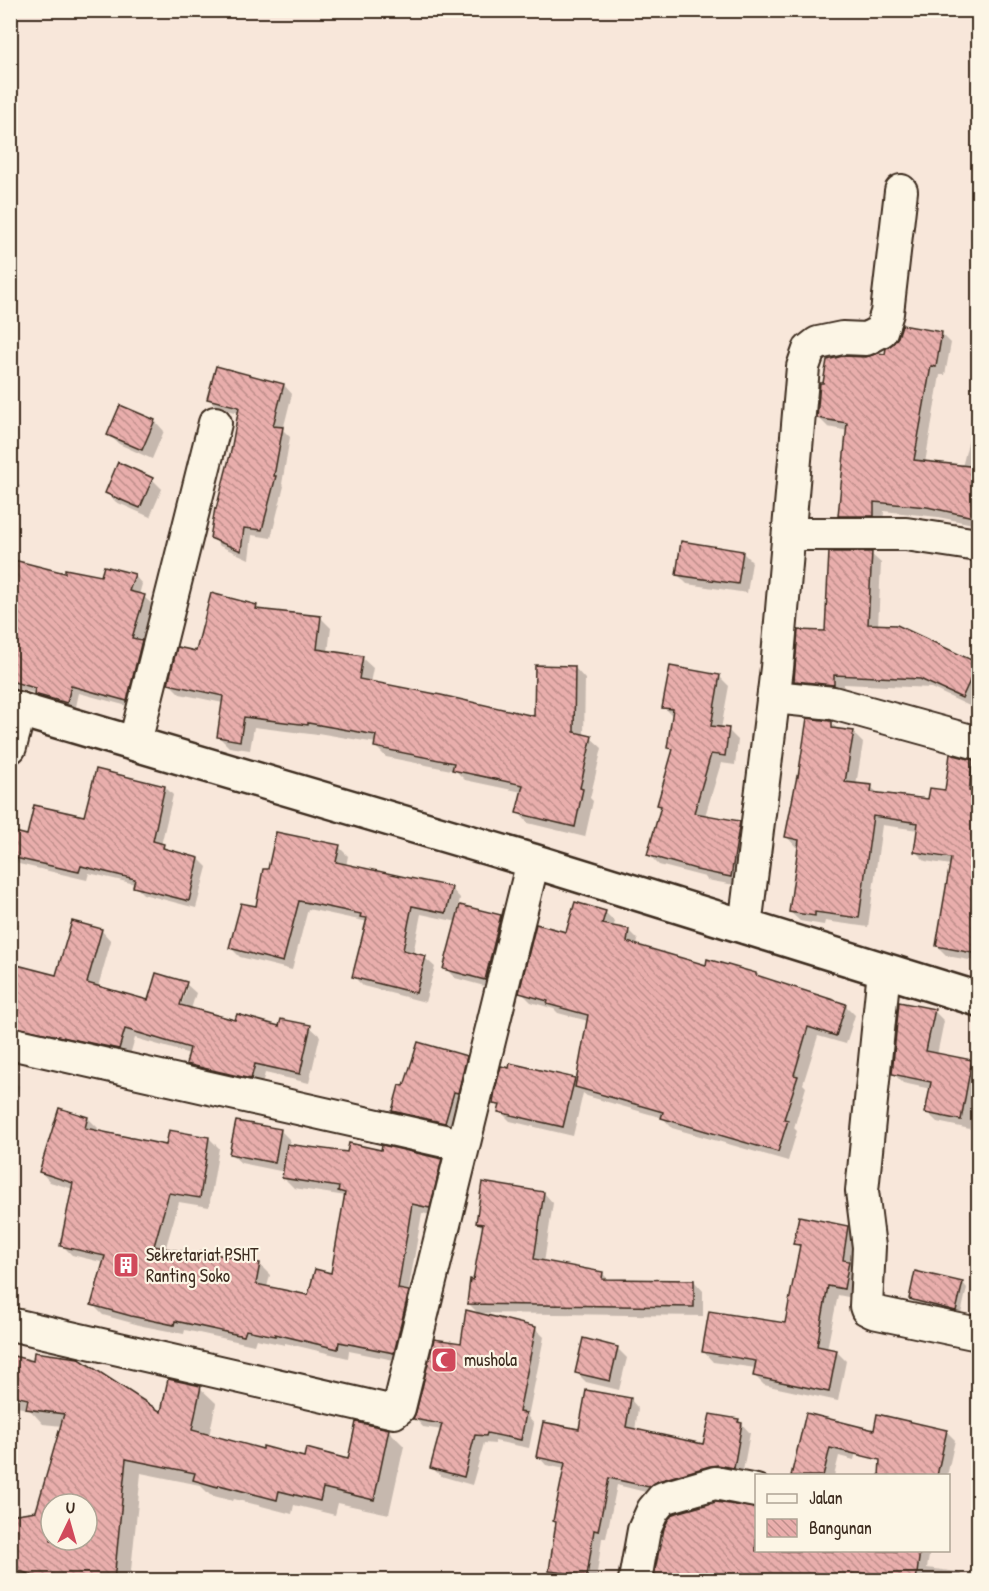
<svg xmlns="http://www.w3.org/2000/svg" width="989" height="1591" viewBox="0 0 989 1591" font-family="'Patrick Hand',sans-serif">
	<defs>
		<pattern id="building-back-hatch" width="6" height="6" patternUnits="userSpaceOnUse" patternTransform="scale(1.5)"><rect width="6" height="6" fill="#e9aeac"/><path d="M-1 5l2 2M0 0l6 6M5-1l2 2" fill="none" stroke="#be8e8b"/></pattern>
	</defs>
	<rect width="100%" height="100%" fill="#f8e7da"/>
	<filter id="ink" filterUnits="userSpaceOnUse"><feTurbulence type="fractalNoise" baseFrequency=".0167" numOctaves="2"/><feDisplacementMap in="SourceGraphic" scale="12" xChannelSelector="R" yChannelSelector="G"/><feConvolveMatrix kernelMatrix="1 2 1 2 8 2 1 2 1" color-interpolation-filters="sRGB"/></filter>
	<g filter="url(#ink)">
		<g fill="#0003" fill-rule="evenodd">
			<polygon points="941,333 951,343 945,375 940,375 925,463 962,467 973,423 978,425 978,531 973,524 938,517 884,511 883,525 849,525 839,515 848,431 828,427 818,417 866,358 887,356"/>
			<polygon points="284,385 292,394 283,430 290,437 282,484 284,486 271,538 252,535 249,559 220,546 212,537 233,451 239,413 217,407 208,398"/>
			<polygon points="155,421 164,431 152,459 119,444 109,435"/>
			<polygon points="10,477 20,486 11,515 10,515"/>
			<polygon points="152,479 162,489 150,517 116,502 106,492"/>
			<polygon points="742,552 752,562 747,593 687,584 677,574"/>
			<polygon points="871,554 881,563 878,626 897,627 978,664 978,710 931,688 844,684 843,694 805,690 795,680 826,633"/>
			<polygon points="10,560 66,575 102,578 134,575 142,584 139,595 144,597 153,605 142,641 150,649 135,708 79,693 75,711 44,702 35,693 10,687"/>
			<polygon points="256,606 261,611 321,618 331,628 328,652 362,658 373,668 370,683 535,718 575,668 585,679 584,736 591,738 602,748 590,798 593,801 585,837 528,823 518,812 522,792 465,780 456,771 386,757 376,747 376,743 318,733 318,735 254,727 250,750 229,747 218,736 223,703 180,694 170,684 198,653"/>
			<polygon points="719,676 729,686 721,729 728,730 738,740 735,765 721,763 705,816 739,823 749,832 740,886 707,880 705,877 659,865 649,855 662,808 659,804 674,752 669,747 673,716 664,707"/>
			<polygon points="831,723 839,730 853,733 863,743 856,785 871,787 879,794 930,801 946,792 972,762 978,768 978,978 973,972 975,961 947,956 937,946 951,865 925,861 915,851 918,830 882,825 868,927 825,921 824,925 800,921 790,912 800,847 796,847 787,837"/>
			<polygon points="165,787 173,795 161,845 169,851 199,859 207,867 196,908 143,894 135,886 135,884 89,873 87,880 19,864 11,856 29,836 85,818"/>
			<polygon points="339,847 348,856 346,866 451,888 460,898 457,913 500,917 510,926 495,989 455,978 445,968 458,922 421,914 413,954 425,958 435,967 425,1002 363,986 354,977 368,922 308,909 292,970 240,957 231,948 257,908"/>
			<polygon points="605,912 615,922 613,927 628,930 638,940 637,946 707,967 758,978 845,1005 855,1015 846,1044 818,1036 803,1084 806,1087 794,1128 797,1131 788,1161 672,1128 663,1118 587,1096 583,1093 573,1136 510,1121 500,1111 501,1109 495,1103 574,1079 577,1082 588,1021 558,1013 554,1009 531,1002 521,992 567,934"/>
			<path d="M10 915 19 924 11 964 57 977 73 923 102 931 111 941 98 987 149 1002 186 984 196 993 191 1009 236 1022 280 1028 310 1027 320 1036 309 1083 265 1073 261 1088 197 1074 187 1064 190 1054 135 1038 129 1058 10 1033ZM183 988H187L179 1012 177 1011Z"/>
			<polygon points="934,1011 944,1021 937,1055 972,1061 978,1068 978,1086 970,1129 937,1122 927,1112 931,1089 903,1083 893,1073"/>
			<polygon points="466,1057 476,1067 454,1132 403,1120 393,1110 405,1088"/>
			<polygon points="10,1077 19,1086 10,1123"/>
			<polygon points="88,1118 98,1128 96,1132 168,1146 209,1138 219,1148 209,1207 179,1202 165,1250 260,1265 270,1275 267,1287 310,1297 332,1275 346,1196 294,1188 284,1178 285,1172 241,1163 231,1154 280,1130 290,1140 289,1145 348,1154 382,1151 441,1160 451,1170 440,1217 422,1213 408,1293 418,1303 404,1362 349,1351 348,1358 285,1343 285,1345 256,1339 254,1345 185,1330 184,1334 143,1326 103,1315 93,1305 105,1263 72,1255 62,1245 73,1189 50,1182 40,1171"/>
			<polygon points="544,1193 553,1203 544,1263 602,1273 610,1281 694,1281 703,1291 703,1316 478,1313 468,1303 474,1281 484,1229 477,1222"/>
			<polygon points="847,1227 857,1237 853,1298 838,1295 827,1349 836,1351 846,1361 838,1401 764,1385 754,1375 756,1368 713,1362 704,1352 786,1325 801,1249 795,1243"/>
			<polygon points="963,1283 967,1288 961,1314 915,1303 910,1299"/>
			<polygon points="535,1328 544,1337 528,1417 534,1424 529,1448 495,1441 495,1444 484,1443 472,1485 441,1476 432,1468 442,1430 423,1427 415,1418 462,1345"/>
			<polygon points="617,1348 627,1358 619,1390 586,1382 576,1372"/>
			<path d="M10 1357 162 1414 200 1388 216 1403 209 1436 264 1450 305 1459 349 1461 357 1424 389 1431 404 1446 389 1514 338 1503 335 1515 294 1505 292 1514 234 1499 233 1501 210 1495 200 1485 141 1473 130 1580H20L10 1578V1516L37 1512 62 1426 43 1424 30 1410 10 1405ZM51 1504H87V1540H51Z"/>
			<polygon points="630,1399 638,1408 635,1431 704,1446 738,1420 750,1433 742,1476 658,1495 617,1485 606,1538 602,1538 596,1580 560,1579 551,1570 565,1469 546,1465 538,1456"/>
			<polygon points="808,1415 860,1435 854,1460 839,1456 834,1476 793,1476"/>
			<polygon points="947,1432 955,1440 947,1476 880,1476"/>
			<polygon points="753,1510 756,1510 756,1550 930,1550 927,1568 958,1572 967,1580 655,1580"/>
		</g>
		<g fill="url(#building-back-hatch)" stroke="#3b2a1e" stroke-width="1.5" fill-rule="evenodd">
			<polygon points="902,325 942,332 936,367 931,366 914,460 978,467 978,518 927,507 874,502 874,516 838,516 847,423 817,418 820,383 823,383 827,360 843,356 866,357 878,353 885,354 886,348 890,346 898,337"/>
			<polygon points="216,366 284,384 273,426 283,427 274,476 276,476 262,530 244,528 241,551 210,538 215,508 216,509 231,451 239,407 207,399"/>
			<polygon points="120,405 155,420 142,450 107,435"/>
			<polygon points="118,462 153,478 140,508 105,493"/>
			<polygon points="681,541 743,551 738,584 676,575"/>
			<polygon points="829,552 872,552 868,624 897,625 978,663 962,698 920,679 834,675 834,685 794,681 798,630 825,631"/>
			<polygon points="10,559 65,573 65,569 101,576 104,566 135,574 129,591 145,595 132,638 142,640 127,701 71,686 67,703 34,694 35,688 10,681"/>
			<polygon points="211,593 257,605 256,609 321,616 317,649 363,656 359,679 441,695 534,716 535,665 575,666 574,732 592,736 580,788 583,789 575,827 516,813 523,785 452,770 454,763 374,747 376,735 308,723 308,725 244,717 240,741 217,737 223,696 168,684 177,647 196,651"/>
			<polygon points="670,666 720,675 711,726 729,728 725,756 711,754 694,813 740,821 731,877 696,870 696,869 647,855 661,806 657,805 673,749 667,748 673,709 662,708"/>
			<polygon points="807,718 830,721 832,721 832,728 854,731 845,782 872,785 871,792 928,799 930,788 945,790 950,754 973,760 969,791 978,792 978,954 936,946 951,858 914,852 918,823 873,816 859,918 815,912 815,916 789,912 799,840 785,837 797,776 798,777"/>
			<polygon points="96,769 165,786 153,841 164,844 163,848 199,858 189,901 133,887 135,879 81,866 79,872 10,857 15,832 27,835 34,805 84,816"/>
			<polygon points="276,832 340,845 336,862 452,887 446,913 412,906 403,950 426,956 416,993 352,977 367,918 360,917 361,914 299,901 283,962 229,948 241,903 256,906 263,869 268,869"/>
			<polygon points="575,902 606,911 602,924 629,929 627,942 706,965 707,959 756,973 756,975 846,1004 836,1036 808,1027 794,1075 798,1076 784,1119 788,1120 778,1152 661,1118 663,1112 575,1087 588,1015 547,1004 548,1001 519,993 536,924 566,932"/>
			<polygon points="460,905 501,915 485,980 443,969"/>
			<polygon points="72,921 102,929 87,983 148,1000 156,973 187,982 180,1005 235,1020 237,1014 279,1026 281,1019 311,1025 300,1074 255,1064 251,1079 186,1064 190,1048 125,1029 119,1049 10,1026 10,988 17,965 56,975"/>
			<polygon points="899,1002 935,1009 926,1051 972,1060 961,1120 925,1113 931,1082 892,1074"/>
			<polygon points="418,1042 467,1056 458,1093 454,1092 445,1123 392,1111 399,1085 404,1086"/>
			<polygon points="510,1063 575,1078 563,1127 498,1112 500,1105 493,1104 495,1090 501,1066 509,1068"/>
			<polygon points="59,1108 88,1117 85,1128 166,1145 169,1130 209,1137 200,1198 169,1193 154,1246 200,1255 200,1251 260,1263 256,1284 308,1295 315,1269 331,1273 345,1193 338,1191 339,1187 282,1178 287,1144 347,1152 349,1143 381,1150 382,1145 442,1159 430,1208 412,1204 398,1289 409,1291 394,1353 339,1342 338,1349 275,1334 275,1336 246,1330 244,1336 175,1321 174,1325 131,1316 91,1305 105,1256 60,1246 73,1183 39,1172"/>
			<polygon points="236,1121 281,1129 275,1163 229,1154"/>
			<polygon points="482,1182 544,1192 534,1259 603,1272 602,1279 694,1280 694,1307 467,1304 470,1279 473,1280 483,1224 476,1223"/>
			<polygon points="799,1216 848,1226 843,1260 849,1261 844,1289 828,1286 817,1346 837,1350 829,1392 753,1376 756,1361 702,1352 709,1311 785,1323 800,1245 793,1244"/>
			<polygon points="915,1271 963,1282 956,1311 909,1299"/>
			<polygon points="466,1310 536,1327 519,1412 526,1413 521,1440 487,1433 486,1436 475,1435 464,1477 430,1468 442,1424 413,1419 416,1412 434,1339 461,1343"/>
			<polygon points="583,1338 618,1347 610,1381 575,1373"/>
			<path d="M34 1352 78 1358 161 1412 168 1379 201 1386 192 1430 263 1449V1446L304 1457 306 1448 348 1459 356 1422 389 1429 374 1500 323 1488 320 1501 279 1491 277 1500 219 1485 218 1487 193 1480 195 1473 126 1459 114 1581H50L10 1568V1515L36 1511 64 1414 26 1409 28 1399 10 1395V1355L33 1361ZM51 1504H87V1540H51Z"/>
			<polygon points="586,1390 631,1398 626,1427 703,1444 710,1414 739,1419 738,1422 742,1423 734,1468 718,1465 710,1466 658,1481 649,1487 609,1478 598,1531 594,1530 587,1576 549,1571 556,1522 553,1521 565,1463 536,1457 543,1422 579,1429"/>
			<polygon points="806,1413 874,1430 877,1414 947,1430 937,1476 879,1476 880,1460 830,1448 823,1476 791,1476"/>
			<polygon points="716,1502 756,1508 756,1551 920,1551 916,1581 653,1581 659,1550 660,1550 664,1528 668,1520 673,1514"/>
		</g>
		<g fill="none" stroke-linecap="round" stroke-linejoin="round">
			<g stroke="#3b2a1e" stroke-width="36">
				<g id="street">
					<polyline points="789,534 906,534 978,545"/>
					<polyline points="774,697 833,703 978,743"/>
					<polyline points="135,742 215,423"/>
					<polyline points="10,747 20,709"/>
					<polyline points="745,927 777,668 803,367 809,350 818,343 842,338 866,339 881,331 887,313 901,191"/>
					<polyline points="884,970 862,1191 869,1247 866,1306 867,1309 873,1312 978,1334"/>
					<polyline points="10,1043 462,1145"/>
					<polyline points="10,1324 394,1412 399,1408 533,861"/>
					<polyline points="635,1580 644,1530 653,1510 663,1498 715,1483 756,1491"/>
				</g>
			</g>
			<g stroke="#3b2a1e" stroke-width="38">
				<polyline id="secondary" points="10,707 533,861 978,999"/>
			</g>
			<use href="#street" stroke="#fcf5e5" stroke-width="32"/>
			<use href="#secondary" stroke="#fcf5e5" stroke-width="33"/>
		</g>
	</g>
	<defs>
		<g id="building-square" transform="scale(1.35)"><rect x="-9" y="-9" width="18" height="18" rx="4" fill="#d1495b" stroke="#fcf5e5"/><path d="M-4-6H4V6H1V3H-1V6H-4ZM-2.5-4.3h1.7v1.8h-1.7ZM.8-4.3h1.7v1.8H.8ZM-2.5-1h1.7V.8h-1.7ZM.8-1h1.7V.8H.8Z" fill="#fff"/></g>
		<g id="mosque-square" transform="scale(1.35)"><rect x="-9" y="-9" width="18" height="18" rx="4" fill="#d1495b" stroke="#fcf5e5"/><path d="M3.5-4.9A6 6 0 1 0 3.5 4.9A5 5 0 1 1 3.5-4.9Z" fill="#fff"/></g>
	</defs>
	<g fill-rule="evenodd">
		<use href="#building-square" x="126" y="1265"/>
		<use href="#mosque-square" x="444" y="1360"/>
	</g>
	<g text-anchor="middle" stroke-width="4.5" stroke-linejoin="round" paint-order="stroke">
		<g font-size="18" fill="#3b2a1e" stroke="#fcf5e5" text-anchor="start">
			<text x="146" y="1261">Sekretariat PSHT<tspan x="146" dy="21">Ranting Soko</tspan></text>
			<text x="464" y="1366">mushola</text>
		</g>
	</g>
	<rect width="989" height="1591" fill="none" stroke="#fcf5e5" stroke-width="36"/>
	<rect x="18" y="18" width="953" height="1555" fill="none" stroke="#3b2a1e" stroke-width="2" filter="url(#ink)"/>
	<rect x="755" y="1474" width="195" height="78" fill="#fcf5e5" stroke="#afa495" stroke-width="1.5"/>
	<rect x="767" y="1494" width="30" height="9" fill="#fcf5e5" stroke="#afa495" stroke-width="1.5"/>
	<text x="809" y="1504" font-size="18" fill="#3b2a1e">Jalan</text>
	<rect x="767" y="1519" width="30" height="18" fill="url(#building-back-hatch)" stroke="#afa495" stroke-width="1.5"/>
	<text x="809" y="1534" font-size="18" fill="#3b2a1e">Bangunan</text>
	<g transform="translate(69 1522) rotate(5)"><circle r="28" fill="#fcf5e5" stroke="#afa495" stroke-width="1.5"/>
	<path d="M0-4.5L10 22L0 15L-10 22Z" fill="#d1495b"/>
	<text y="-9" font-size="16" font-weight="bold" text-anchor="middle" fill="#3b2a1e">U</text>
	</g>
</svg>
